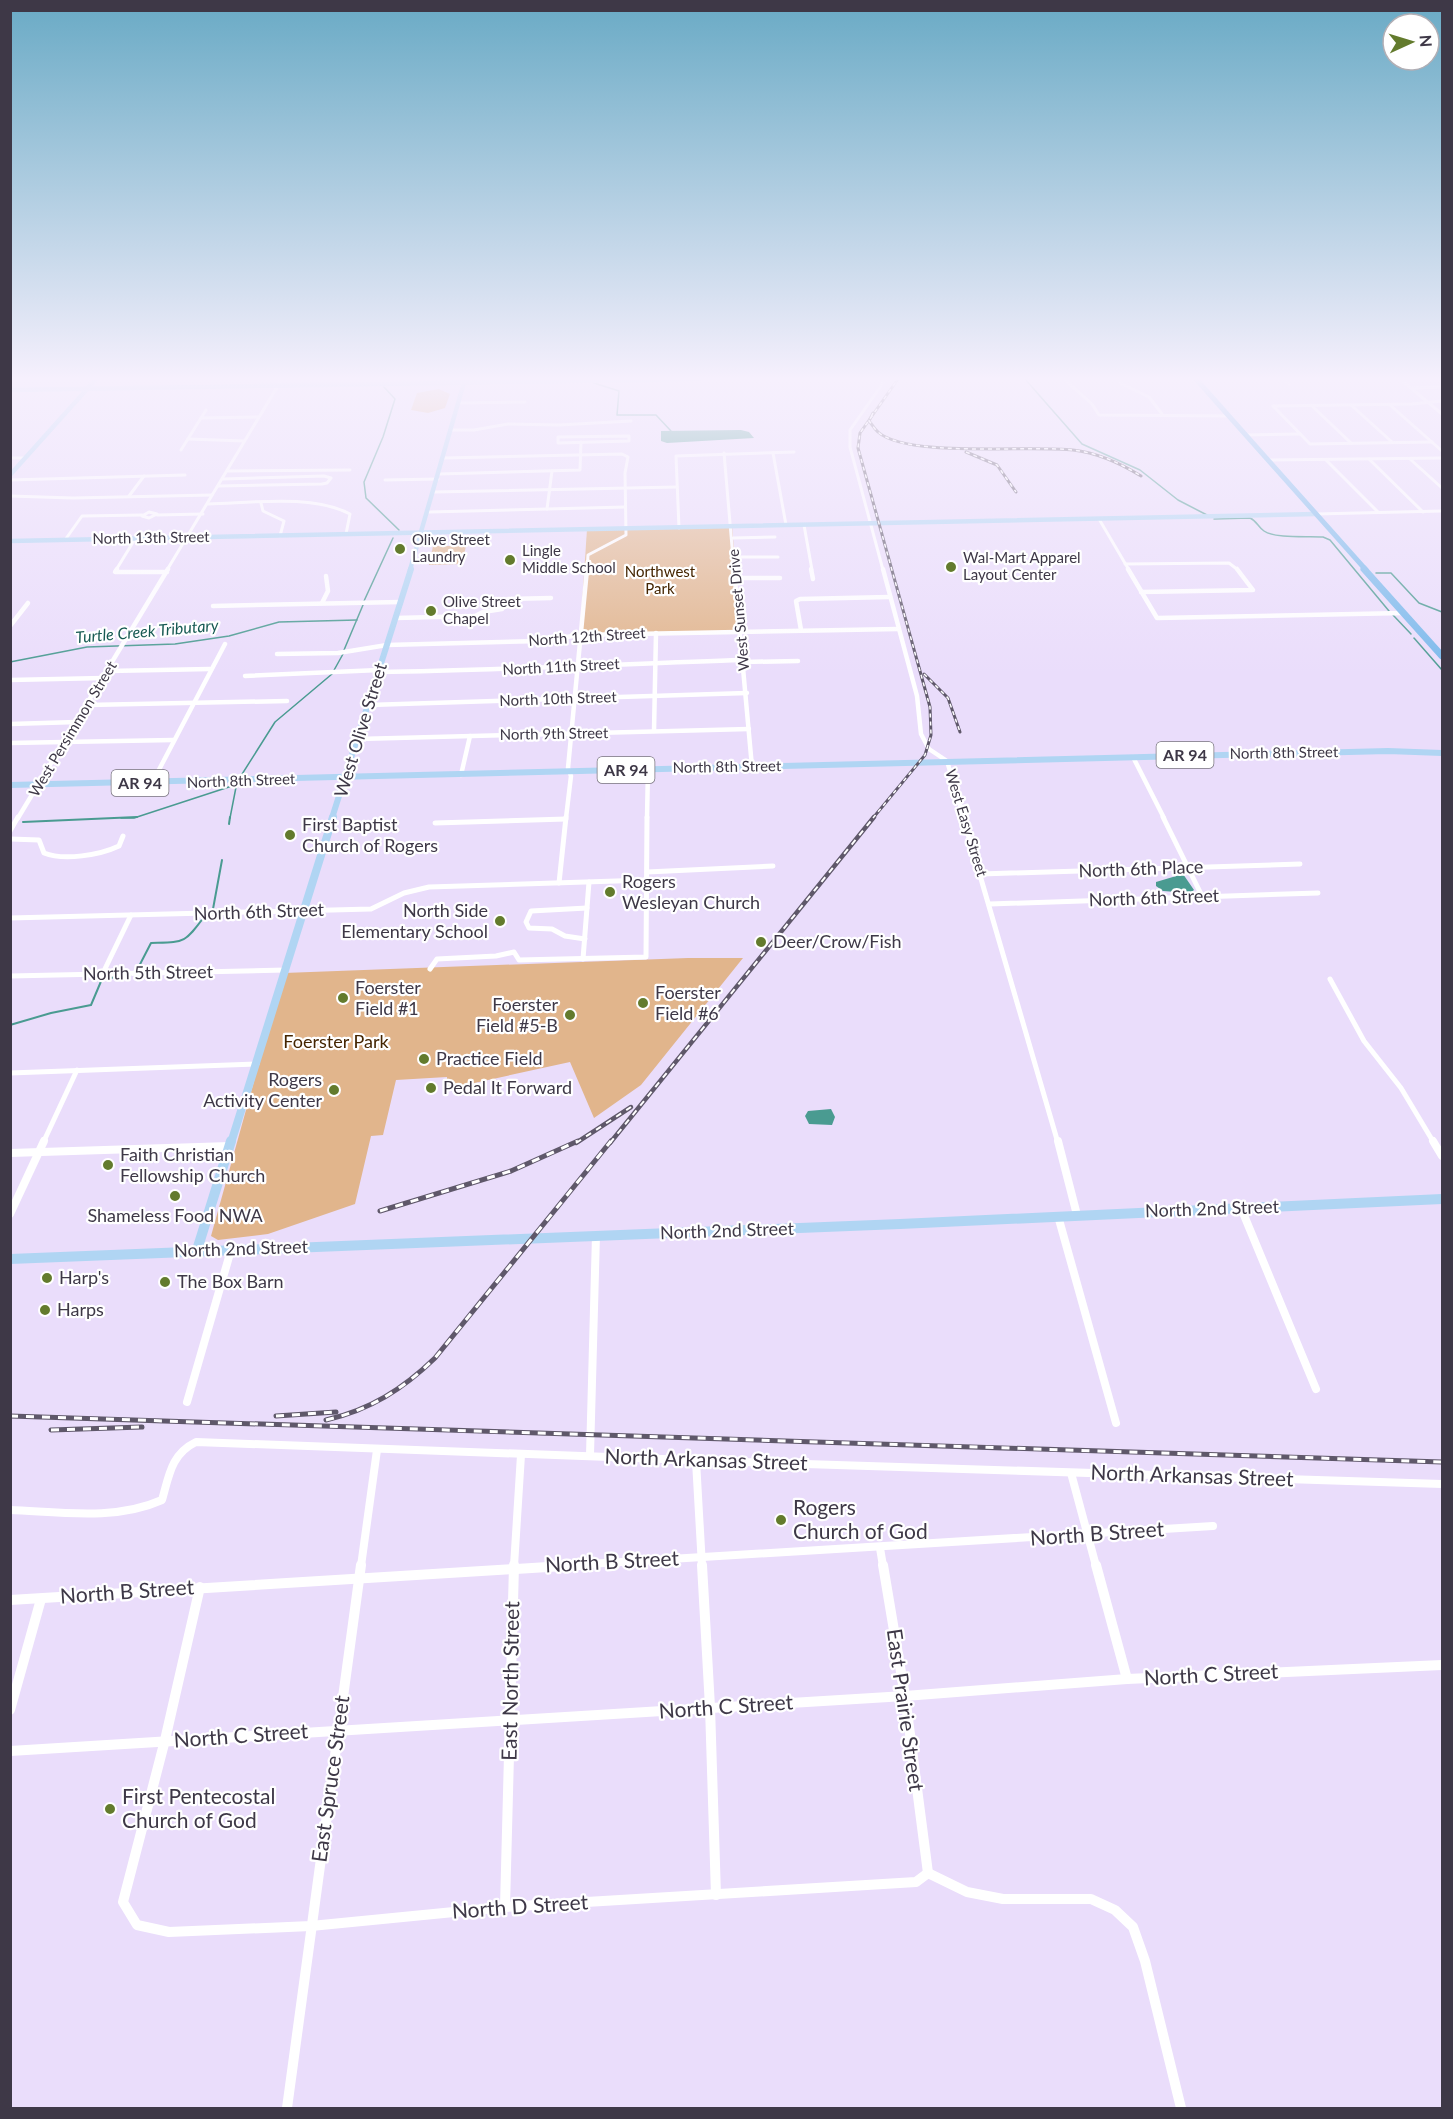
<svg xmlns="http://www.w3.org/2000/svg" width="1453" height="2119" viewBox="0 0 1453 2119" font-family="Lato,sans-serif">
	<rect width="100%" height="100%" fill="#eaddfb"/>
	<g fill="#e1b58c">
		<polygon points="439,389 450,394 445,408 428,413 411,410 417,393"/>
		<polygon points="732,526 741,631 580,635 587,529"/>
		<polygon points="433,546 466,546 462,564 429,565"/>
		<polygon points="688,958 743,958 641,1085 594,1118 570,1062 447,1089 447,1077 396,1080 383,1135 371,1136 355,1204 268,1234 218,1240 211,1236 284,973"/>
	</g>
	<g fill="#4a9b91">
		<polygon points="741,430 749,432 754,438 667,443 661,441 661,431"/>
		<polygon points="1183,874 1194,890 1190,893 1163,891 1156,886 1156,882"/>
		<polygon points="831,1109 835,1117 832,1125 809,1124 805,1116 808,1111"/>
	</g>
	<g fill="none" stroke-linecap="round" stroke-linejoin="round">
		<g stroke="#4a9b91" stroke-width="1.5">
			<polyline points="1025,379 1082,444 1140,470 1178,500 1207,515"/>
			<polyline points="594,383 619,391 617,415 656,415 671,431"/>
			<polyline points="384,387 395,399 383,437 364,482 366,498 399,530"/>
			<path d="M1214 519 1250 518C1257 521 1258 527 1264 531 1275 539 1309 536 1323 537L1330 540 1389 611"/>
			<polyline points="1376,573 1391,573 1419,603 1442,612"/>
			<polyline points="364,601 393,538"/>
			<polyline points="1393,615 1411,634"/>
			<polyline points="1414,638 1442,670"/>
			<polyline points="344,650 363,605"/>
			<polyline points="10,662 87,647 175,644 229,636 279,622 357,620"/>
			<polyline points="333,672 343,654"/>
			<polyline points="239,779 275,722 332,674"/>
			<polyline points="121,818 134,818 235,785"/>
			<polyline points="230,818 237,782"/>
		</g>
		<g stroke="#4a9b91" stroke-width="2">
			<polyline points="23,822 137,817"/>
			<polyline points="229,824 230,817"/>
			<polyline points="213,909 222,860"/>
			<path d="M136 972 151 943C184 942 184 944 204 917"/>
			<polyline points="10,1025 51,1013 91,1005 102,979 131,975"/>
		</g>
		<g stroke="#fff" stroke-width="3">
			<polyline points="882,379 883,383 850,430 850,447 883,570"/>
			<polyline points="1064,379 1092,404 1099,415 1229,416"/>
			<polyline points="1119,379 1122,384 1149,397 1162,414"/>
			<polyline points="1284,379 1289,384"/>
			<polyline points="1400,379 1442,414"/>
			<polyline points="1411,388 1442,387"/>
			<polyline points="459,403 525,402"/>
			<polyline points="1311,405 1351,443"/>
			<polyline points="1351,405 1392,442"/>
			<polyline points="1390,405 1442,451"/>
			<polyline points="1273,406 1310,444 1432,442"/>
			<polyline points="1273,406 1412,404 1442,401"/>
			<polyline points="201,418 258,417"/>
			<polyline points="452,430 474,430 508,424 559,425 631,421"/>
			<polyline points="1246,435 1300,434"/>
			<polygon points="629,436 629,441 558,443 558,437"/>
			<polyline points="188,439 244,441"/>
			<polyline points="181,450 206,410"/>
			<polyline points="724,453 734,570"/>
			<polyline points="773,453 786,525"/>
			<polyline points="10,458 26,458"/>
			<polyline points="444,458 622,454 628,457 625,473 626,535 588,555 587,570"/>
			<polyline points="1369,459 1423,512"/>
			<polyline points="1410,459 1442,488"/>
			<polyline points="1268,460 1442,458"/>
			<polyline points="1326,460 1378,512"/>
			<polyline points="228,471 350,470"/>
			<polyline points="439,474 580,470 581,442"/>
			<polyline points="10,480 185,475"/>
			<polyline points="385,480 438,479"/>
			<polyline points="218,486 322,484 327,483 331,478 324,476 223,479"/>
			<polyline points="434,492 677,487"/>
			<polyline points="10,496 73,498 212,495"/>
			<polyline points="129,496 144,476"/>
			<polyline points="261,503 263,511 284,521 280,536"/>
			<path d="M208 504C251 503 313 494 350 514L346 534"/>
			<polyline points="547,509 552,471"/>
			<polygon points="149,512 157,514 149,518 142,516"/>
			<polyline points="429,512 625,507"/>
			<polyline points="1316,514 1442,511"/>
			<polyline points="157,515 203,514"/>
			<polyline points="1099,519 1129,570"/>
			<polyline points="804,525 812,570"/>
			<polyline points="679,528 676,456 794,452"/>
			<polyline points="733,538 775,537"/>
			<polyline points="65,540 82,516 142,515"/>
			<polyline points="734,557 778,557"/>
			<polyline points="1125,564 1229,563 1238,570"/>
			<polyline points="116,570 135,539"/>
			<polyline points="167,570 282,379"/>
		</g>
		<g stroke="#fff" stroke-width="4.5">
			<polyline points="117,569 115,572 167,572"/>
			<polyline points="734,569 752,767"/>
			<polyline points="811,569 813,579"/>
			<polyline points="883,569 917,696 921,734 929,749 947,761 964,818"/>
			<polyline points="1128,569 1157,618 1403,613"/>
			<polyline points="736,578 780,578"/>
			<polyline points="1141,592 1253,590 1237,569"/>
			<polyline points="322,603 328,591 326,576"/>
			<polyline points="213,606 400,602"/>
			<polyline points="396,618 475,616 483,612 502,609 508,599 551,598"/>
			<polyline points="10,626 28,603"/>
			<polyline points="801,630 796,601 800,599 889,597"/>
			<polyline points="277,654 338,653 387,645 540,641 580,635 898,629"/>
			<polyline points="743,662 798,661"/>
			<polyline points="108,671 210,669"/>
			<path d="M379 672C501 670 622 664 743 660"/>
			<polyline points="245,676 379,670"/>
			<polyline points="10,680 104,678"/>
			<polyline points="88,705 287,701"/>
			<polyline points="369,705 747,693"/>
			<polyline points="10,724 77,722"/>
			<polyline points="654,731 656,633"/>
			<polyline points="358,739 749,729"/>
			<polyline points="10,743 173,740"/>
			<polyline points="1133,757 1164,818"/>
			<polyline points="461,775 470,736"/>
			<polyline points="152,783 225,644"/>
			<polyline points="18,818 168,569"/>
			<polyline points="566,818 571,776 568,768 587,569"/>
			<polyline points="647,818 648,769"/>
		</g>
		<g stroke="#fff" stroke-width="5">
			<polyline points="963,817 1058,1143"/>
			<polyline points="1163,817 1202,896"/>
			<polyline points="435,823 566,819"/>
			<polyline points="10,831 18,817"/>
			<path d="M10 839 39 840 44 853C64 861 100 855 119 846L123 836"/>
			<polyline points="647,872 773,866"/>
			<polyline points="981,874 1300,864"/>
			<polyline points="559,883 566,817"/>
			<polyline points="990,904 1318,893"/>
			<polyline points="10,918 371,909 404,893 429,887 647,880"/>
			<polyline points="585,939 565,936 552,929 529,928 526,922 531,911 587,908"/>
			<polyline points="583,959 589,882"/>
			<polyline points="430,969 437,959 496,956 514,952 519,960 646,957 647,817"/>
			<polyline points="102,975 131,915"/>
			<polyline points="10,976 285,970"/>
			<polyline points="1330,979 1364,1041 1401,1088 1434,1143"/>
			<polyline points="10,1073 257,1064"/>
			<polyline points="43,1143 77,1070"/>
		</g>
		<g stroke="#fff" stroke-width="8">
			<polyline points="1058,1141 1077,1215"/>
			<polyline points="1433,1141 1442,1156"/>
			<polyline points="10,1153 230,1146"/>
			<polyline points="1241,1208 1316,1389"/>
			<polyline points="10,1214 44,1141"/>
			<polyline points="1058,1216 1116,1423"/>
			<polyline points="187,1402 231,1250"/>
			<polyline points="590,1455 596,1235"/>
			<polyline points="696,1461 702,1566"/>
			<polyline points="1071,1473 1096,1566"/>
			<path d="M10 1510C60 1512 115 1521 162 1500 169 1476 171 1454 196 1442 611 1459 1027 1471 1442 1484"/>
			<polyline points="880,1548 883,1566"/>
			<polyline points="361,1566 377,1450"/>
			<polyline points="514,1566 521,1455"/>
			<polyline points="556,1566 1213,1526"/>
		</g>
		<g stroke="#fff" stroke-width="10">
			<polyline points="702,1565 710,1707 716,1895"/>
			<polyline points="883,1565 905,1696 928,1873"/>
			<polyline points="1096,1565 1127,1679"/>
			<polyline points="200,1587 165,1740 123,1902 137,1925 169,1932 311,1926 505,1907 916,1882 928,1873"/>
			<polyline points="10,1600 580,1565"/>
			<polyline points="10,1710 41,1599"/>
			<polyline points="10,1751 905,1696 1127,1679 1442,1665"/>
			<polyline points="928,1873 967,1892 1003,1899 1091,1899 1115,1910 1133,1927 1145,1961 1181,2108"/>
			<polyline points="505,1907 514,1565"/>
			<polyline points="287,2108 361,1565"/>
		</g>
		<g stroke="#b0d5f3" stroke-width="4.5">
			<polyline points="10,390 700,379"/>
			<polyline points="10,475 96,379"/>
			<polyline points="10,541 1316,514"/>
			<polyline points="410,570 465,379"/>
		</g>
		<g stroke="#b0d5f3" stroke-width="6">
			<polyline points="10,785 1388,751 1442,753"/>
			<polyline points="332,818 411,569"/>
		</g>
		<polyline stroke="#b0d5f3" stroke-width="8" points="231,1143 333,817"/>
		<g stroke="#b0d5f3" stroke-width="10">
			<polyline points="197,1250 231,1141"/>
			<polyline points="10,1259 900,1224 1442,1199"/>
		</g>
		<polyline stroke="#7bb9eb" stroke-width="5" points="1196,379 1366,570"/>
		<polyline stroke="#7bb9eb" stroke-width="7" points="1364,569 1442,656"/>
		<g stroke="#5f586a" stroke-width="3">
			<g id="rail-far2">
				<path d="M873 413 869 421C872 424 874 429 878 432 907 458 1029 445 1073 450 1098 453 1120 463 1141 476"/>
				<polyline points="966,452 997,465 1016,492"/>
				<polyline points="924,674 948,698 960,732"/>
				<polyline points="873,818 925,755 931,735 930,707 858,448 860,433 898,379"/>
			</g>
		</g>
		<g stroke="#5f586a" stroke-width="4.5">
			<g id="rail-far1">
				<polyline points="576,1143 631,1107"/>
				<polyline points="610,1143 874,817"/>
			</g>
		</g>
		<g stroke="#5f586a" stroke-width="5">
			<g id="rail">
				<polyline points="380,1211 511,1171 578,1141"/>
				<polyline points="10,1416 1442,1462"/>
				<polyline points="276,1416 336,1412"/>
				<path d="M326 1420C370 1410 403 1389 435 1358L611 1141"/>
				<polyline points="51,1430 142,1427"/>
			</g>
		</g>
		<use href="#rail-far2" stroke="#fff" stroke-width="1.5" stroke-dasharray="4" stroke-linecap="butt"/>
		<use href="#rail-far1" stroke="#fff" stroke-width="2" stroke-dasharray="6" stroke-linecap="butt"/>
		<use href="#rail" stroke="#fff" stroke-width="3" stroke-dasharray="8" stroke-linecap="butt"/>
	</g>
	<linearGradient id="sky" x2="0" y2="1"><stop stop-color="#69aac5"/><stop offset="0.56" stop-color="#f6f0fd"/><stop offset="1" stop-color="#f6f0fd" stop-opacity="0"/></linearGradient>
	<rect width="1453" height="676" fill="url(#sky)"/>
	<g fill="#637b2d" stroke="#fff" stroke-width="2">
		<circle cx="400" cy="549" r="6"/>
		<circle cx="510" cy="560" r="6"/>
		<circle cx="951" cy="567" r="6"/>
		<circle cx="431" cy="611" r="6"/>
		<circle cx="290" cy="835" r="6"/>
		<circle cx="610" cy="892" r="6"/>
		<circle cx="500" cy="921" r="6"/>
		<circle cx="761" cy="942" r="6"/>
		<circle cx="343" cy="998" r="6"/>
		<circle cx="643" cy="1003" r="6"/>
		<circle cx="570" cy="1015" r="6"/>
		<circle cx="424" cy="1059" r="6"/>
		<circle cx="431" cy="1088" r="6"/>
		<circle cx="334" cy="1090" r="6"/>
		<circle cx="108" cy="1165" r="6"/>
		<circle cx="175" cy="1196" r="6"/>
		<circle cx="47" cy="1278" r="6"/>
		<circle cx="165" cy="1282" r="6"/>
		<circle cx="45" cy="1310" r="6"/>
		<circle cx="781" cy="1520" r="6"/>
		<circle cx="110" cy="1809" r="6"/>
	</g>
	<g text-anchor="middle" stroke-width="4.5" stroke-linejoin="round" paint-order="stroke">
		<g font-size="15" fill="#3e3847" stroke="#fff">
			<text transform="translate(151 538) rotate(-1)" y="5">North 13th Street</text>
			<text transform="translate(739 610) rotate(-95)" y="5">West Sunset Drive</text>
			<text transform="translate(587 637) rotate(-4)" y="5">North 12th Street</text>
			<text transform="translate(561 667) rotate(-3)" y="5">North 11th Street</text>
			<text transform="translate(558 699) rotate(-2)" y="5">North 10th Street</text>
			<text transform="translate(73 729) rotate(-59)" y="5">West Persimmon Street</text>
			<text transform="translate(554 734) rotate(-1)" y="5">North 9th Street</text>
			<text transform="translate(1284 753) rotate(-1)" y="5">North 8th Street</text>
			<text transform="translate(727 767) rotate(-1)" y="5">North 8th Street</text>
			<text transform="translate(241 781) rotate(-2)" y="5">North 8th Street</text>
			<text transform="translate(966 823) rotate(73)" y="5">West Easy Street</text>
		</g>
		<g font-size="15" fill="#3e3847" stroke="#fff" text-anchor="start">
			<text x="412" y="545">Olive Street<tspan x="412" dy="17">Laundry</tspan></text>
			<text x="522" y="556">Lingle<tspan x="522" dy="17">Middle School</tspan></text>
			<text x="963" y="563">Wal-Mart Apparel<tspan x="963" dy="17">Layout Center</tspan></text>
			<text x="443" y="607">Olive Street<tspan x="443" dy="17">Chapel</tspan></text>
		</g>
		<g font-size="15" fill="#442501" stroke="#fff">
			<text x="660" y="577">Northwest<tspan x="660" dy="17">Park</tspan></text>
		</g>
		<g font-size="16" font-style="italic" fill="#175a53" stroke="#fff">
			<text transform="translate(147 631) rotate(-5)" y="6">Turtle Creek Tributary</text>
		</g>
		<g fill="#fff" stroke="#78747e" stroke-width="1.5">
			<rect x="1156.5" y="742" width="57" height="26" rx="4.5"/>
			<rect x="597.5" y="757" width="57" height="26" rx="4.5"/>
			<rect x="111.5" y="770" width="57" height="26" rx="4.5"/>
		</g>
		<g font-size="16" font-weight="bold" fill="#3e3847">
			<text x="1185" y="761">AR 94</text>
			<text x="626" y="776">AR 94</text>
			<text x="140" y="789">AR 94</text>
		</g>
		<g font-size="18" fill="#3e3847" stroke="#fff">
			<text transform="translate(361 730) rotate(-73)" y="6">West Olive Street</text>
			<text transform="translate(1141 869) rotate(-2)" y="6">North 6th Place</text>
			<text transform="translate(1154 898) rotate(-2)" y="6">North 6th Street</text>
			<text transform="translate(259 912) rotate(-2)" y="6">North 6th Street</text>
			<text transform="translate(148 973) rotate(-1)" y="6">North 5th Street</text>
			<text transform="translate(1212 1209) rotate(-2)" y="6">North 2nd Street</text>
			<text transform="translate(727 1231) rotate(-2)" y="6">North 2nd Street</text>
			<text transform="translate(241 1249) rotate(-2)" y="6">North 2nd Street</text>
		</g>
		<g font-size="18" fill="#3e3847" stroke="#fff" text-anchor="start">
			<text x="302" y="831">First Baptist<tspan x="302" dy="21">Church of Rogers</tspan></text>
			<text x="622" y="888">Rogers<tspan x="622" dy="21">Wesleyan Church</tspan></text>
			<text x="488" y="917" text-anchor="end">North Side<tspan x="488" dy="21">Elementary School</tspan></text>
			<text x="773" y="948">Deer/Crow/Fish</text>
			<text x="355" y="994">Foerster<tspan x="355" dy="21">Field #1</tspan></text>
			<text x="655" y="999">Foerster<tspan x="655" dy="21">Field #6</tspan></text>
			<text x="558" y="1011" text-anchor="end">Foerster<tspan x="558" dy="21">Field #5-B</tspan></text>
			<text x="436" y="1065">Practice Field</text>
			<text x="322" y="1086" text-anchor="end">Rogers<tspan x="322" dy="21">Activity Center</tspan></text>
			<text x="443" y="1094">Pedal It Forward</text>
			<text x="120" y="1161">Faith Christian<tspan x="120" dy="21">Fellowship Church</tspan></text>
			<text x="175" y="1222" text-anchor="middle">Shameless Food NWA</text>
			<text x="59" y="1284">Harp's</text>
			<text x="177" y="1288">The Box Barn</text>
			<text x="57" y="1316">Harps</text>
		</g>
		<g font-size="18" fill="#442501" stroke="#fff">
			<text x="336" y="1048">Foerster Park</text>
		</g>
		<g font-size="21" fill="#3e3847" stroke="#fff">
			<text transform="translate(706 1460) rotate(2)" y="7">North Arkansas Street</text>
			<text transform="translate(1192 1476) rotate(2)" y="7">North Arkansas Street</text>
			<text transform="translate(1097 1534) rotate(-4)" y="7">North B Street</text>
			<text transform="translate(612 1562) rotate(-3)" y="7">North B Street</text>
			<text transform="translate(127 1592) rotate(-4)" y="7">North B Street</text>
			<text transform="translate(1211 1675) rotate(-3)" y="7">North C Street</text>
			<text transform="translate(511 1681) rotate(-89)" y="7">East North Street</text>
			<text transform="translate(726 1707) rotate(-4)" y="7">North C Street</text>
			<text transform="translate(905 1710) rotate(82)" y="7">East Prairie Street</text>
			<text transform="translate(241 1736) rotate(-4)" y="7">North C Street</text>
			<text transform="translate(331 1779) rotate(-82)" y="7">East Spruce Street</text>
			<text transform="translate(520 1907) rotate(-4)" y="7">North D Street</text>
		</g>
		<g font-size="21" fill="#3e3847" stroke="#fff" text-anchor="start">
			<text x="793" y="1515">Rogers<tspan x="793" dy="24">Church of God</tspan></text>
			<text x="122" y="1804">First Pentecostal<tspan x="122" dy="24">Church of God</tspan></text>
		</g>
	</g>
	<rect width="1453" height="2119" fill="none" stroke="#3e3847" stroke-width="24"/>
	<g transform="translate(1411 42) rotate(86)"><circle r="28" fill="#ffffff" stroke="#b2afb5" stroke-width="1.5"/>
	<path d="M0-4.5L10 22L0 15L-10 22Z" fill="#637b2d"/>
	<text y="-9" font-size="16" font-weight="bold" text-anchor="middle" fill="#3e3847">N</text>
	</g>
</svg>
